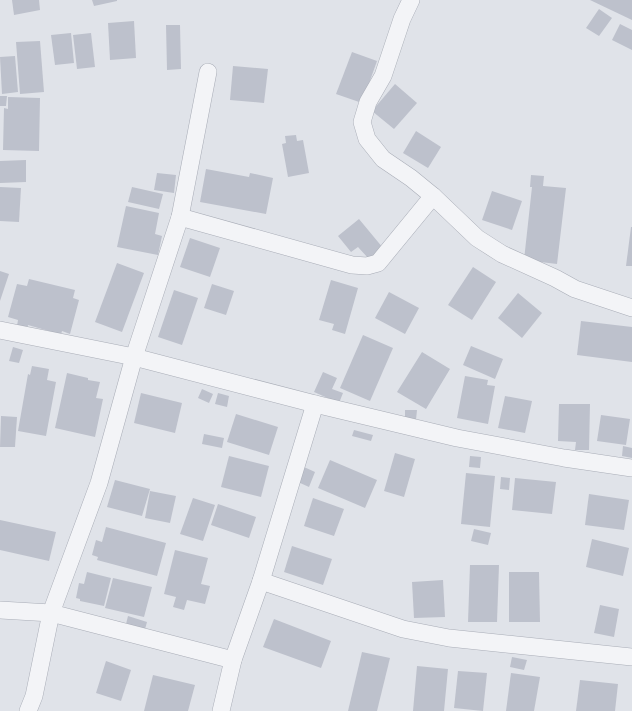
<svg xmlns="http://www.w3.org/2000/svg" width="632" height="711" viewBox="0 0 632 711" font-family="'Alegreya Sans',sans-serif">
	<rect width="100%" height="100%" fill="#e0e3e9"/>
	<g fill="#bdc1cc">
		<polygon points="12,0 39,0 40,10 14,15"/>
		<polygon points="92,0 117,0 117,1 94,6"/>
		<polygon points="590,0 632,0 632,20"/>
		<polygon points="599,9 612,18 599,36 586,28"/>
		<polygon points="134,21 136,58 110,60 108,23"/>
		<polygon points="620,24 632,30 632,50 612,40"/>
		<polygon points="166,25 180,25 181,69 167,70"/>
		<polygon points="71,33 74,63 55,65 51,35"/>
		<polygon points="91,33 95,67 77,69 73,35"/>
		<polygon points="40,41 44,92 20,94 16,42"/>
		<polygon points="352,52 377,61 362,103 336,94"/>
		<polygon points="15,56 18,92 2,94 0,57"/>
		<polygon points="233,66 268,69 264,103 230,100"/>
		<polygon points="395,84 417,103 394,129 372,111"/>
		<polygon points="0,96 7,96 6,106 0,106"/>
		<polygon points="8,97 40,98 39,151 3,150 4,108 8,109"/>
		<polygon points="416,131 441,147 428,168 403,153"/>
		<polygon points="296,135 297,141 303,140 309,173 288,177 282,144 286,143 285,136"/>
		<polygon points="26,160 26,182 0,183 0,161"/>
		<polygon points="206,169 249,177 250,173 273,178 266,214 200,202"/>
		<polygon points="157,173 176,175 174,193 154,190"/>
		<polygon points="531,175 544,176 543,186 566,188 557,264 524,260 532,187 530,187"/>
		<polygon points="0,187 21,188 19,222 0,221"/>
		<polygon points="132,187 163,194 159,209 128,202"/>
		<polygon points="492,191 522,201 512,230 482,220"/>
		<polygon points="126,206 159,213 155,234 162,236 158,255 117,247"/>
		<polygon points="359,219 383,248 369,259 358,247 351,252 338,236"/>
		<polygon points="631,227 632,227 632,266 626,266"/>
		<polygon points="190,238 220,248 210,277 180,267"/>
		<polygon points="117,263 144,273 122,332 95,322"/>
		<polygon points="473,267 496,282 472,320 448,305"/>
		<polygon points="0,271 9,274 0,301"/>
		<polygon points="29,279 75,290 73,298 79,300 70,334 62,331 60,338 49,335 49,331 28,325 27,329 17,326 18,320 8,317 17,284 27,286"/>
		<polygon points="331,280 358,288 345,334 332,330 334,324 319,320"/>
		<polygon points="212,284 234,291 226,315 204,308"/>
		<polygon points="174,290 198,298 182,345 158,337"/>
		<polygon points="389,292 419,308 405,334 375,318"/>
		<polygon points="518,293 542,313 522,338 498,318"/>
		<polygon points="581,321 632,327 632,362 577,355"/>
		<polygon points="363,335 393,348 370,401 340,388"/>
		<polygon points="471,346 503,359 495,379 463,365"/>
		<polygon points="13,347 23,350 19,363 9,361"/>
		<polygon points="422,352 450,369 426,409 397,392"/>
		<polygon points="32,366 49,369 47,380 56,382 46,436 18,431 28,374 30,375"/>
		<polygon points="323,372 337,378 332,389 343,393 339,403 314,392"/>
		<polygon points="67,373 88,378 88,380 100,382 96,398 103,399 95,437 55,428"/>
		<polygon points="465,376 488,380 487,385 495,386 488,424 457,418"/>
		<polygon points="202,389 213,394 209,403 198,398"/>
		<polygon points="141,393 182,403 175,433 134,423"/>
		<polygon points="218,393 229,396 227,407 215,404"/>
		<polygon points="505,396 532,401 525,433 498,428"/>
		<polygon points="559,404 590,404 589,450 575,450 576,442 558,441"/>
		<polygon points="405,410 417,410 416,420 405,420"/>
		<polygon points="236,414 278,427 269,455 227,442"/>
		<polygon points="601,415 630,419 626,445 597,441"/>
		<polygon points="1,416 17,417 15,447 0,447"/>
		<polygon points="354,430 373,435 371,441 352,436"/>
		<polygon points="204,434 224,438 222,448 202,444"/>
		<polygon points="623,446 632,448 632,458 622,456"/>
		<polygon points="395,453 415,459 404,497 384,491"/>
		<polygon points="229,456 269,466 261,497 221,487"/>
		<polygon points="470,456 481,457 480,468 469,467"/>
		<polygon points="330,460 377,480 365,508 318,488"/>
		<polygon points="304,467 315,472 309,487 298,482"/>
		<polygon points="466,473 495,476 490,527 461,524"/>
		<polygon points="501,477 510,478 509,490 500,489"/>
		<polygon points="515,478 556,482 552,514 512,510"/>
		<polygon points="115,480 150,489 142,516 107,507"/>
		<polygon points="150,491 176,496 170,523 145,518"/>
		<polygon points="589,494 629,500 624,530 585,525"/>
		<polygon points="193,498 215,505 203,541 180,534"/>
		<polygon points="313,498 344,509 334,536 304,526"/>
		<polygon points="218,504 256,517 249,538 211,525"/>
		<polygon points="0,520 56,532 49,561 0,550"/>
		<polygon points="106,527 166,543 157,576 97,560 98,557 92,555 96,540 102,542"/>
		<polygon points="474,529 491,533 488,545 471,541"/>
		<polygon points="592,539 629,548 623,576 586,567"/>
		<polygon points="292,546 332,559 323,585 284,572"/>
		<polygon points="175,550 208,558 201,584 210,586 205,604 187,600 184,610 173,607 176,597 164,594"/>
		<polygon points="470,565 499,565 497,622 468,622"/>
		<polygon points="87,572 111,578 104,606 80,601 80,599 76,598 79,583 84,584"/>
		<polygon points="509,572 539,572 540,622 509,622"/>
		<polygon points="113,578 152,587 144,617 105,608"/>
		<polygon points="443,580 445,617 414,618 412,582"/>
		<polygon points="600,605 619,609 614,637 594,633"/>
		<polygon points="128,616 147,622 144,633 125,628"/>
		<polygon points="274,619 331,641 321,668 263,647"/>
		<polygon points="362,652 390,658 377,711 348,711"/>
		<polygon points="512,657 527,660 524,670 510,667"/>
		<polygon points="106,661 131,670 121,701 96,693"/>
		<polygon points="417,666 448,669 444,711 413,711"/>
		<polygon points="458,671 487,673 483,711 454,708"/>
		<polygon points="511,673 540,677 534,711 506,711"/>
		<polygon points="153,675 195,685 188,711 144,711"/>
		<polygon points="580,680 618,684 615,711 576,711"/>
	</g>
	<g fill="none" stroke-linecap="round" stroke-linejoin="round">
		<g stroke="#a9adb7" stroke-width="18">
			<g id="street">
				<polyline points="411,0 402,19 383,76 368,102 362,122 367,139 383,159 411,178 433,196 477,238 502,254 555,278 575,289 632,308"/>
				<polyline points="180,217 352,265 367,266 378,263 433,196"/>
				<polyline points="0,330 134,357 315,404 457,438 564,458 632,468"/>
				<polyline points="261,581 403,629 449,638 632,657"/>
				<polyline points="0,610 51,613 233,660"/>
				<polyline points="28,711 34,696 51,613 99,483 134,357 180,217 208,72"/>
				<polyline points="221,711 233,660 261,581 315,404"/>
			</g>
		</g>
		<use href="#street" stroke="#f3f4f7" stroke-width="17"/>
	</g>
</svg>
